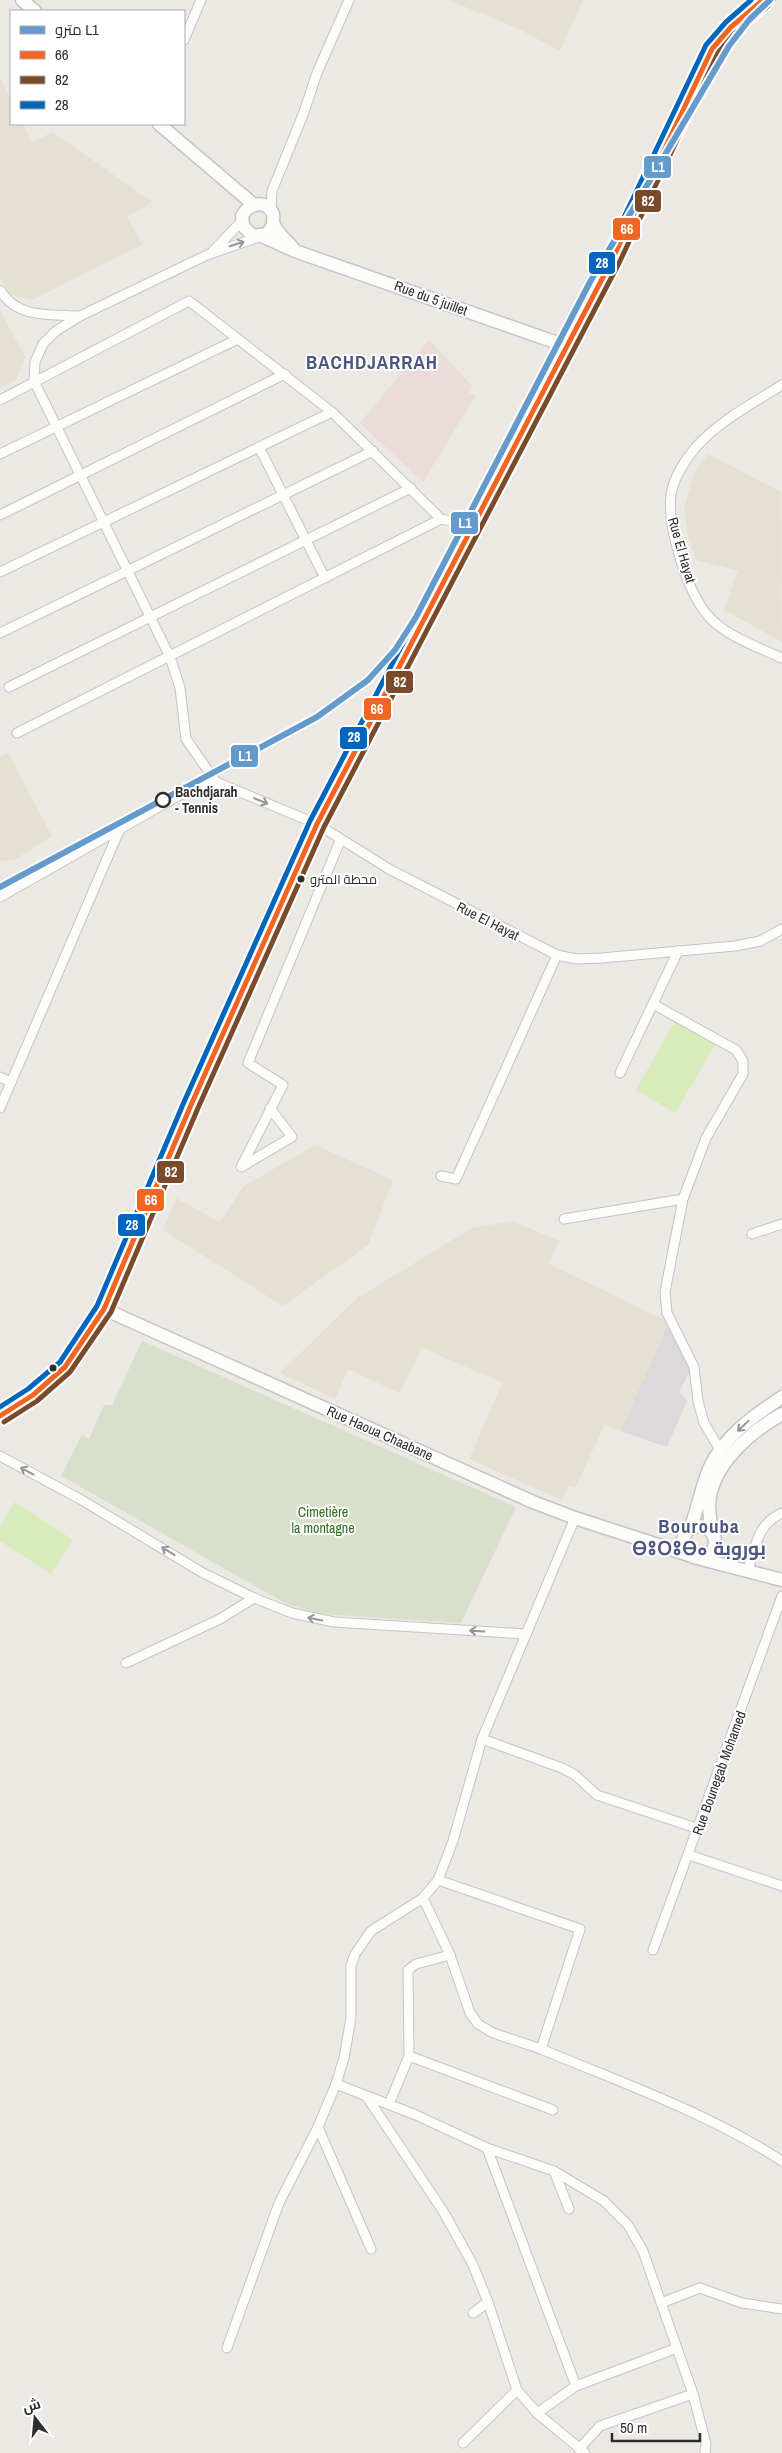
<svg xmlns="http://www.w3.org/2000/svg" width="782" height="2453" viewBox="0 0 782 2453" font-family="'Archivo Narrow',Cairo,'Noto Sans Tifinagh',sans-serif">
	<rect width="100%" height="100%" fill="#ece8e4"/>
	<polygon fill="#dcd9db" points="669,1322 691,1369 679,1392 687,1401 667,1447 620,1431"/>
	<g fill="#e6e0d3">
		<polygon points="448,0 583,0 560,51 517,28"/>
		<polygon points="0,77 11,100 11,124 23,124 32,142 53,132 152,202 127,217 142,245 33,300 10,295 0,277"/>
		<polygon points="0,310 25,357 16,380 0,388"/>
		<polygon points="708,454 781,492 782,642 724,610 738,571 696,560 687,532 684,509 694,473"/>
		<polygon points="8,753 52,836 16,859 4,861 0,860 0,757"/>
		<polygon points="315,1145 393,1180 368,1245 283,1306 163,1230 176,1198 220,1222 244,1186"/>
		<polygon points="513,1221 559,1241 549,1264 669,1322 620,1431 605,1424 575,1488 568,1486 562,1500 469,1459 502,1384 496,1380 422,1348 399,1393 348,1369 335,1399 280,1373 357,1298 472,1228"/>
	</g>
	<polygon fill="#e9dcdb" points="429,340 472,386 469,393 475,396 423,482 360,423"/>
	<polygon fill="#d8e0cc" points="142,1341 516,1507 461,1623 321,1614 287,1604 61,1476 82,1435 89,1439 104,1405 112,1405"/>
	<g fill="#d9eabb">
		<polygon points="675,1021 716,1043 675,1113 636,1090"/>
		<polygon points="15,1502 73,1540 51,1574 0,1541 0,1526"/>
	</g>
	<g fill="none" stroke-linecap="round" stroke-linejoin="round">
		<g stroke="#c5c4c5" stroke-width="11">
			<g id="street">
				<polyline points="184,40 201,0"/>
				<polyline points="271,210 272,191 304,112 317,73 349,0"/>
				<polyline points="213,251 242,221"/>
				<path d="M0 290C17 319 50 314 80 316"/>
				<path d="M782 385C752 404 719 421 695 448 685 460 673 479 671 495 667 528 688 597 712 620 731 638 758 647 782 658"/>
				<polyline points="0,400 189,301 332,412 441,519 473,526"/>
				<polyline points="259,447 325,578"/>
				<polyline points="0,454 238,339"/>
				<polyline points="0,515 285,374"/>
				<polyline points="0,572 332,412"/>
				<polyline points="0,633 373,451"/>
				<polyline points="9,687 411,488"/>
				<polyline points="17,733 441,519"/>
				<polyline points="216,782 186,739 180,688 170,657 34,381 35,362 43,344 56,331 80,316 207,255 259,237"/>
				<polyline points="0,897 178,796 206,783 216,782 317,824 389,869 557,955 576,959 602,958 735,946 760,941 782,929"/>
				<polyline points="653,1004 736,1050 743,1061 743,1074 706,1138 683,1199 665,1292 667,1313 694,1367 698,1401 704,1423 720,1450"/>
				<polyline points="620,1073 678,951"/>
				<polyline points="0,1077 11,1082"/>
				<polyline points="0,1108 119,831"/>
				<polyline points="270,1108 292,1137 241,1167 283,1085 248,1063 340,841"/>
				<polyline points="441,1176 456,1179 557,955"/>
				<polyline points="564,1219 683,1199"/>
				<polyline points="752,1234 782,1224"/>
				<polyline points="0,1456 80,1499 203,1573 254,1598 292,1613 334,1622 526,1634"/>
				<path d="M748 1570C756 1546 757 1524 782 1513"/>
				<polyline points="126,1663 220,1619 254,1598"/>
				<polyline points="482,1739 562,1768 575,1775 597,1795 699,1829"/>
				<polyline points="689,1855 782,1886"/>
				<path d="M438 1880 580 1929 541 2049C622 2083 708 2113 782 2161"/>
				<polyline points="423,1898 450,1955 470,2013 478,2024 493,2033 541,2049"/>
				<polyline points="653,1950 782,1596"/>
				<polyline points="409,2056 553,2110"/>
				<polyline points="336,2084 416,2115 487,2148 554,2171 604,2201 628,2225 643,2251 693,2394 706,2444 705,2453"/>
				<polyline points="367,2097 443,2211 472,2263 488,2302 517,2390 537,2413 585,2453"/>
				<polyline points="389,2104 409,2056 408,1970 416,1964 450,1955"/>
				<polyline points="318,2127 371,2249"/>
				<polyline points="487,2148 576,2386"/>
				<polyline points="554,2171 569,2209"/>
				<polyline points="661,2303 700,2288 742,2303 782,2309"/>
				<polyline points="473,2313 488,2302"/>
				<polyline points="227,2348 279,2203 318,2127 336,2084 344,2058 351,2018 351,1966 355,1954 371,1931 423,1898 438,1880 453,1841 482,1739 575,1518"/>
				<polyline points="537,2413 576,2386 677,2348"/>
				<polyline points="463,2443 517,2390"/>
				<polyline points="579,2449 600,2426 693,2394"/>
			</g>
		</g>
		<g stroke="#c5c4c5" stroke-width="15">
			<g id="secondary">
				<polyline points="22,0 35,11"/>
				<polyline points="159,124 254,205"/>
				<path d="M273 225 267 234 253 236 243 226 242 216C248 204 266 198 273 214 274 218 272 222 274 225 276 232 287 241 292 247"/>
				<polyline points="262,236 295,251 566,346"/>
				<polyline points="104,1309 533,1502 575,1518 689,1555"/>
				<polyline points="0,1416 33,1395 65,1367 77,1352 104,1309 191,1105 317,824 612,260 712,49 731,27 763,0"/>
				<circle cx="699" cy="1542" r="16"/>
				<path d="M690 1529C698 1509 701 1487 710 1467 724 1436 755 1415 782 1397"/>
				<path d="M712 1532C711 1523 709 1514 709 1505 711 1465 750 1432 782 1414"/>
				<polyline points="701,1559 782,1580"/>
			</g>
		</g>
		<use href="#street" stroke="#fcfcfb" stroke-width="9"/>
		<use href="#secondary" stroke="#fcfcfb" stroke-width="12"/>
		<g stroke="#fff" stroke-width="9">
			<polyline id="bus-1" points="0,1416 33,1395 65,1367 104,1309 191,1105 317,824 612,260 712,49 731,27 763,0"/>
		</g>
		<g stroke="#fff" stroke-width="9">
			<polyline id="bus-2" points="4,1422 37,1401 70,1372 111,1312 198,1108 324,827 619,263 718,53 736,32 768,6"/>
		</g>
		<g stroke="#fff" stroke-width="9">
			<polyline id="bus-3" points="0,1407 28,1389 60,1362 97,1306 184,1102 310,821 605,257 706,45 726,22 751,0"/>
		</g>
		<use href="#bus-1" stroke="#f26522" stroke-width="5"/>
		<use href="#bus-2" stroke="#7a4b2a" stroke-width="5"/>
		<use href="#bus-3" stroke="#0065bd" stroke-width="5"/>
		<g stroke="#fff" stroke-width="10">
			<polyline id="metro-1" points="0,887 317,717 368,680 395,650 416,617 590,282 729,46 749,20 770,0"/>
		</g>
		<use href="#metro-1" stroke="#659acd" stroke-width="6"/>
	</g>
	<defs><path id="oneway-shaft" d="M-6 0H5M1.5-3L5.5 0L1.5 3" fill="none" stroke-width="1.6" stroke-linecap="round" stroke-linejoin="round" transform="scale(1.25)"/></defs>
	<g stroke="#959594">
		<use href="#oneway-shaft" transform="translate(237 244) rotate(-18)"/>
		<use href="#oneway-shaft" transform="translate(261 801) rotate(22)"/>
		<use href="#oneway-shaft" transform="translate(743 1426) rotate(137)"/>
		<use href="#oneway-shaft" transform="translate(27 1471) rotate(-152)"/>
		<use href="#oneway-shaft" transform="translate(168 1551) rotate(-149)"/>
		<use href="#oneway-shaft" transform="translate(315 1619) rotate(-169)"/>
		<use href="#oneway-shaft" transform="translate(477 1631) rotate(-177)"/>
	</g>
	<circle fill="#fff" stroke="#2e2e2e" stroke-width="2.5" cx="163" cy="800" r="7"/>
	<g fill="#2e2e2e" stroke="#fff" stroke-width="2">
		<circle cx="301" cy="879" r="4.5"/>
		<circle cx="53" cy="1368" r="4.5"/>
	</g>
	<g text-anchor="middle" stroke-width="4" stroke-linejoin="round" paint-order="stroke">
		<g font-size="13" fill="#2e2e2e" stroke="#fff" text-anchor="start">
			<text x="310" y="884">محطة المترو</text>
		</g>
		<g font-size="14" fill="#2e2e2e" stroke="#fff">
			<text transform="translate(431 298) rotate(20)" y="5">Rue du 5 juillet</text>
			<text transform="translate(682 550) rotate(74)" y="5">Rue El Hayat</text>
			<text transform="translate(488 921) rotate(27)" y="5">Rue El Hayat</text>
			<text transform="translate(380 1433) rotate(24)" y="5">Rue Haoua Chaabane</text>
			<text transform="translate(719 1773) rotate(-70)" y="5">Rue Bounegab Mohamed</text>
		</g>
		<g font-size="14" font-weight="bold" fill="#2e2e2e" stroke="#fff" text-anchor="start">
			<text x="175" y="797">Bachdjarah<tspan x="175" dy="16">- Tennis</tspan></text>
		</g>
		<g font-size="14" fill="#2c6e1b" stroke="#fff">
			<text x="323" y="1517">Cimetière<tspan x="323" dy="16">la montagne</tspan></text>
		</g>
		<g font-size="19" font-weight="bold" letter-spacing="1" fill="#4d5680" stroke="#fff">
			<text x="372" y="369">BACHDJARRAH</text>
			<text x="699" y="1533">Bourouba<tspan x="699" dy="22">ⴱⵓⵔⵓⴱⴰ بوروبة</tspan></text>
		</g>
	</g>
	<g stroke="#fff" stroke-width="2">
		<rect x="643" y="155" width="29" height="24" rx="5" fill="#659acd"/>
		<rect x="634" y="189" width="28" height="24" rx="5" fill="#7a4b2a"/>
		<rect x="612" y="217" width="29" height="24" rx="5" fill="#f26522"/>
		<rect x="588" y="251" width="28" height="24" rx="5" fill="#0065bd"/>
		<rect x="450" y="511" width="29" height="24" rx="5" fill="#659acd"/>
		<rect x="385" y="670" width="29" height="24" rx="5" fill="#7a4b2a"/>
		<rect x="363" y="697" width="29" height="24" rx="5" fill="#f26522"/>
		<rect x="339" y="726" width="29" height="24" rx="5" fill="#0065bd"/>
		<rect x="230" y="744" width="29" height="24" rx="5" fill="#659acd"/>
		<rect x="156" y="1160" width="29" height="24" rx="5" fill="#7a4b2a"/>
		<rect x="136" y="1188" width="29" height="24" rx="5" fill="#f26522"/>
		<rect x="117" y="1213" width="29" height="24" rx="5" fill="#0065bd"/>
	</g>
	<g font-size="14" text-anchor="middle" font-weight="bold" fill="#fff">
		<text x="658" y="172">L1</text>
		<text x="648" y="206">82</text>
		<text x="627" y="234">66</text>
		<text x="602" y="268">28</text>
		<text x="465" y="528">L1</text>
		<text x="400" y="687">82</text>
		<text x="377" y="714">66</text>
		<text x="354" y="742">28</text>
		<text x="245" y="761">L1</text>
		<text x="171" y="1177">82</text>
		<text x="151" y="1205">66</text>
		<text x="132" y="1230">28</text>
	</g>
	<rect x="10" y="10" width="175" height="115" fill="#ffffff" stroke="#ababab"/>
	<rect x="20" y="26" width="25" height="8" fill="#659acd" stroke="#ababab"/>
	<text x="55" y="35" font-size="15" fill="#2e2e2e">مترو L1</text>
	<rect x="20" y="51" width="25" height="8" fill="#f26522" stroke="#ababab"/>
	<text x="55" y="60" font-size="15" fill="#2e2e2e">66</text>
	<rect x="20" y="76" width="25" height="8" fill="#7a4b2a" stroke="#ababab"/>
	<text x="55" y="85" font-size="15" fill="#2e2e2e">82</text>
	<rect x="20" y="101" width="25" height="8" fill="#0065bd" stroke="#ababab"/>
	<text x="55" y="110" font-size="15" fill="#2e2e2e">28</text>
	<g transform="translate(35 2418) rotate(344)" stroke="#ffffff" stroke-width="4" paint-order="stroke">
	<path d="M0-4L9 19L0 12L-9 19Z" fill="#2e2e2e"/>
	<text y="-8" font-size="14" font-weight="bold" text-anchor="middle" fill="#2e2e2e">ش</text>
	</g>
	<path d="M612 2433v8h88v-8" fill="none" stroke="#2e2e2e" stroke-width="2.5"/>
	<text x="620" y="2433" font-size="15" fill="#2e2e2e" stroke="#ffffff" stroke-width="4" paint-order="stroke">50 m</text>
</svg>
